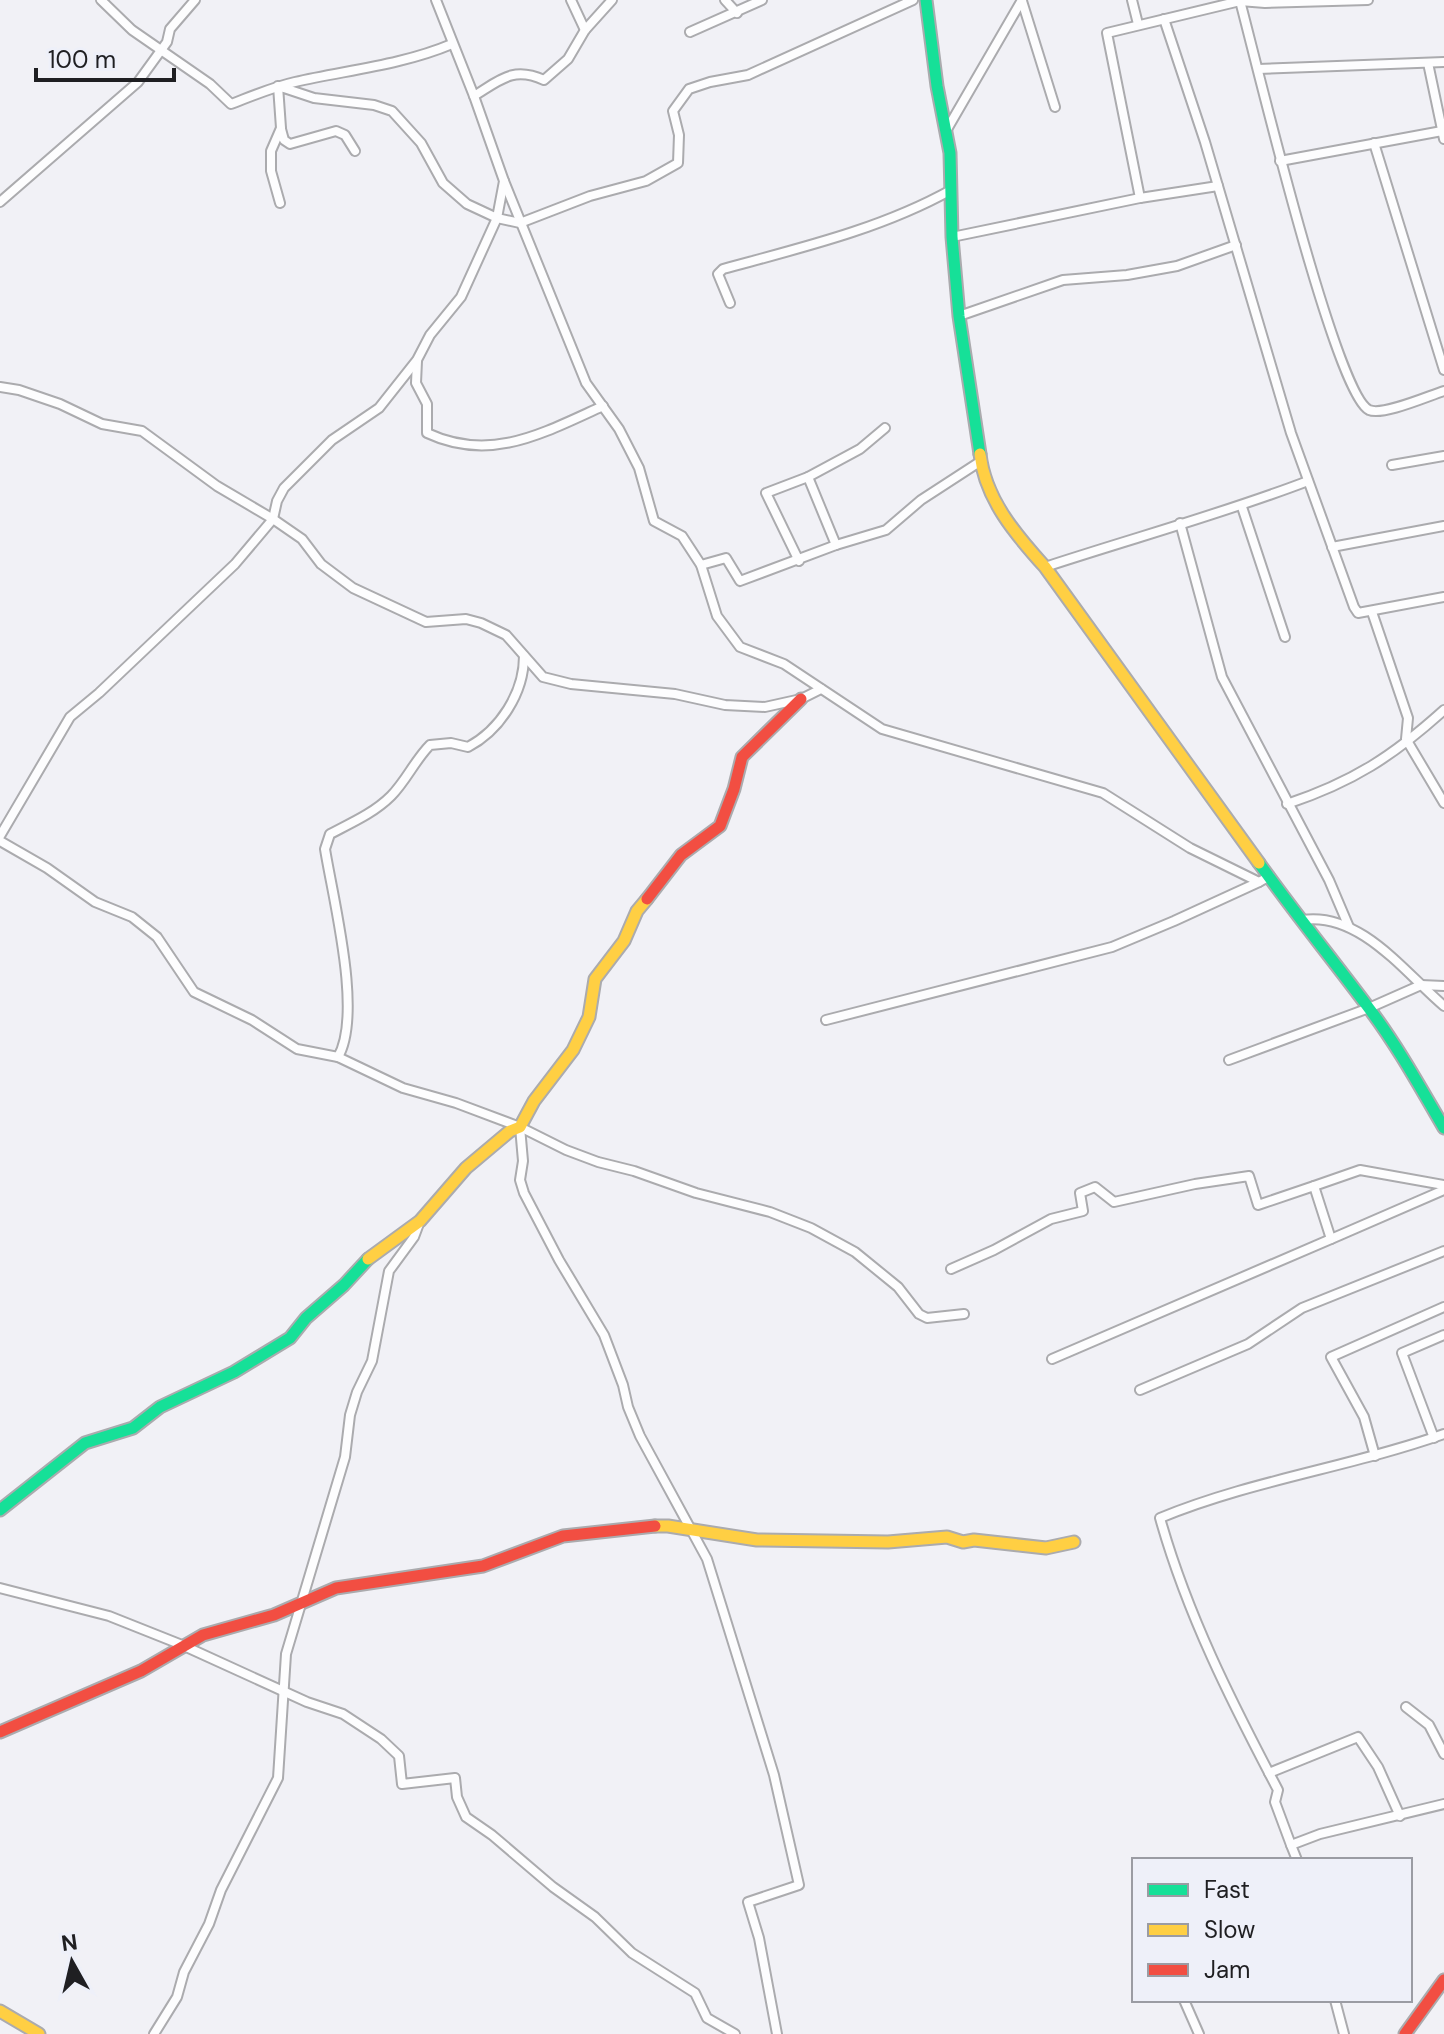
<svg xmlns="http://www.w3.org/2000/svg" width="1444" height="2034" viewBox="0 0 1444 2034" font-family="'DM Sans',sans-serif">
	<rect width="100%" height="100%" fill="#f1f1f6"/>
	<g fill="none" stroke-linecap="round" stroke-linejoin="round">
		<g stroke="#ababae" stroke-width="12">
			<g id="street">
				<path d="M101 0 132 30 210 84 231 104C252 96 273 87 295 82 348 70 402 65 452 44"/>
				<polyline points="571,0 585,30"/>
				<polyline points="725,0 737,13"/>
				<polyline points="1132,0 1138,24"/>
				<polyline points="1022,1 1055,107"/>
				<path d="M1240 1C1255 56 1335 394 1369 410 1383 416 1428 396 1444 391"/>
				<polyline points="1164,19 1205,142 1291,433 1354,607 1358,613 1444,597"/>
				<polyline points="690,32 762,0"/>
				<polyline points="1428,63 1444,139"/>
				<polyline points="1258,69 1444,62"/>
				<path d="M474 96C500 80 513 66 544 80L568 59 585 30 612 0"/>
				<polyline points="281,129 284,140 290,144 336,131 345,135 355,151"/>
				<polyline points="946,131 1022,0"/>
				<polyline points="1374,143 1444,370"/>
				<polyline points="1280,161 1442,131"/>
				<polyline points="504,181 586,383 619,429 639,468 654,521 682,536 701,565 717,616 740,647 784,664 882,729 1103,793 1190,848 1259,882 1270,876"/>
				<polyline points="1140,198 1107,33 1240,1 1265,3 1368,0"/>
				<polyline points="0,202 138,82 167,42 170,29 195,0"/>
				<polyline points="280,203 271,171 271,151 281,128 278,86 314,98 374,105 392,111 421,143 443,183 467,204 497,218 520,223 590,196 646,181 678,163 679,135 673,111 689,89 710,82 748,75 913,0"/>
				<polyline points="952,237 1140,198 1218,186"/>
				<path d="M730 303 718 274 723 269C800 248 881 229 951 190"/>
				<polyline points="959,316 1063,280 1127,275 1177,266 1236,245"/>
				<path d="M417 361 416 383 427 404V433C491 463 543 433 603 406"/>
				<polyline points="0,387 19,390 60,404 102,424 142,431 217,486 273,519 302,539 321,564 353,588 426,622 466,619 481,623 506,635 543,677 571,684 675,694 725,705 765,707 801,699 821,689"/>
				<polyline points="1392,465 1444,456"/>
				<polyline points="1242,507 1285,637"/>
				<polyline points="1180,523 1222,677 1329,880 1349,927"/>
				<polyline points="836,545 808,477 860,449 885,428"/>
				<polyline points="1332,547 1444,526"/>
				<polyline points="799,561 766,493 808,477"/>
				<polyline points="701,565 726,558 740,581 836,545 886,530 921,500 981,461"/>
				<path d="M1045 567C1133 538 1222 514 1308 481"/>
				<polyline points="1372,612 1408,718 1406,739 1444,803"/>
				<path d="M1287 804C1353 782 1393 756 1444 710"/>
				<polyline points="0,836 70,717 99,693 235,564 273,519 277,501 284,488 332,440 379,408 417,360 430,335 461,297 497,218 504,181 474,96 436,0"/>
				<polyline points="0,841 47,868 95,902 132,917 157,937 194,992 252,1020 297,1049 338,1057 403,1088 456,1103 520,1127 566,1150 598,1162 634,1171 696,1193 770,1212 811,1228 855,1252 898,1287 919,1314 927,1318 964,1314"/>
				<path d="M1302 920C1360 911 1405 973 1444 1006"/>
				<polyline points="826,1020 1112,947 1174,921 1259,882"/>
				<path d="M338 1057C363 1014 333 899 325 849L330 834C351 823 374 813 391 796 406 781 415 760 430 745L451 743 468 747C500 730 524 693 524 656"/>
				<polyline points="1229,1060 1369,1008 1421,985 1444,986"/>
				<polyline points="520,1127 523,1161 520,1180 524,1193 559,1260 604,1335 623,1385 628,1407 640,1436 707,1559 774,1775 799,1885 748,1902 759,1938 777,2034"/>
				<polyline points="1444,1185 1360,1170 1314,1186 1331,1239 1444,1190"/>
				<polyline points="951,1269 994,1250 1051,1219 1083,1211 1080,1193 1095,1187 1114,1202 1195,1184 1249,1176 1258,1205 1314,1186"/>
				<polyline points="1052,1359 1331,1239"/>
				<polyline points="1140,1390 1248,1344 1302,1308 1444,1251"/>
				<polyline points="1434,1438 1402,1353 1444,1335"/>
				<polyline points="1375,1456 1364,1417 1331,1357 1444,1307"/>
				<polyline points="0,1588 109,1616 182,1645 307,1702 343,1714 381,1739 399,1756 402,1784 455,1778 457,1797 466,1817 492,1835 553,1887 595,1917 632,1953 695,1993 707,2018 735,2034"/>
				<polyline points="1406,1707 1429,1725 1444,1754"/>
				<polyline points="1269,1773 1358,1737 1378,1767 1400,1816"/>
				<path d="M1291 1845 1275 1802 1278 1790C1231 1701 1187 1614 1160 1518 1252 1480 1351 1467 1444 1434"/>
				<polyline points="1297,1860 1291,1845 1320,1834 1444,1804"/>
				<polyline points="1184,2000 1199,2034"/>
				<polyline points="1335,2000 1344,2034"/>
				<polyline points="154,2034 177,1997 184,1972 209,1924 221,1890 278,1778 286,1654 345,1457 350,1415 357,1392 372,1361 389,1271 414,1237 420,1221"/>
			</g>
		</g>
		<g stroke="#ababae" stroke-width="15">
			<g id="fast">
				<polyline points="926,0 937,86 950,153 952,237 959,316 980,454"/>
				<path d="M1259 863C1294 912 1332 959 1368 1007 1397 1045 1420 1087 1444 1128"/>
				<polyline points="0,1510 85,1443 133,1428 160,1407 234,1372 290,1338 306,1318 344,1285 368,1259"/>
			</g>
		</g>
		<g stroke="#ababae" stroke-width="15">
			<g id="slow">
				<path d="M980 454C985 499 1016 535 1045 567L1259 863"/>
				<polyline points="368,1259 420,1221 466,1168 510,1131 520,1127 534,1101 573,1050 589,1017 595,979 624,941 637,911 647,899"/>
				<polyline points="655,1526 668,1526 757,1540 888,1542 947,1537 963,1542 974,1540 1046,1548 1074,1542"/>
				<polyline points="0,2011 39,2034"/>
			</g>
		</g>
		<g stroke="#ababae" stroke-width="15">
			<g id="jam">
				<polyline points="647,899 681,855 720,826 734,789 742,757 801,699"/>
				<polyline points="0,1732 141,1671 203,1635 274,1615 336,1588 483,1566 563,1536 655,1526"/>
				<polyline points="1405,2034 1444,1980"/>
			</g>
		</g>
		<use href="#street" stroke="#fdfdfe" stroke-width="8"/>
		<use href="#fast" stroke="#16e098" stroke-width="11"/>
		<use href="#slow" stroke="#ffcf43" stroke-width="11"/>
		<use href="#jam" stroke="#f24e42" stroke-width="11"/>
	</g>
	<rect x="1132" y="1858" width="280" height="144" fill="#eef0f9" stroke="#9b9ca3" stroke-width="2"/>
	<rect x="1148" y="1884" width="40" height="12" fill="#16e098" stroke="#9b9ca3" stroke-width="2"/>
	<text x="1204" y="1898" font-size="24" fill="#1f1f22">Fast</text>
	<rect x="1148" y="1924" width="40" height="12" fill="#ffcf43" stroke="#9b9ca3" stroke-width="2"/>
	<text x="1204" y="1938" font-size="24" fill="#1f1f22">Slow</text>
	<rect x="1148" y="1964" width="40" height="12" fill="#f24e42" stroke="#9b9ca3" stroke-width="2"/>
	<text x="1204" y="1978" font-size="24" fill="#1f1f22">Jam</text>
	<g transform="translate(72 1962) rotate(352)" stroke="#eef0f9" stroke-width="6" paint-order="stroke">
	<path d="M0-6L14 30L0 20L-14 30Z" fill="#1f1f22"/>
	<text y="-12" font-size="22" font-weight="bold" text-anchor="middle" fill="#1f1f22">N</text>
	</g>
	<path d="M36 68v12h138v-12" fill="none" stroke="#1f1f22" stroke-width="4"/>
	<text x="48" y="68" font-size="24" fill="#1f1f22" stroke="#eef0f9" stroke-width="6" paint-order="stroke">100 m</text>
</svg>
